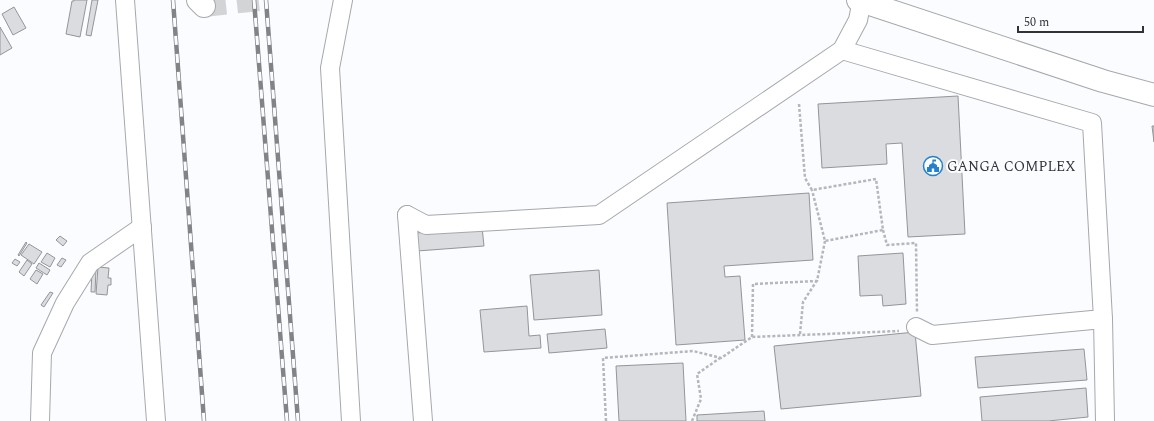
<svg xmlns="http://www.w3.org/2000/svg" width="1154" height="421" viewBox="0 0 1154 421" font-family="Spectral,serif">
	<rect width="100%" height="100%" fill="#fafcff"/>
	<g fill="#dadcdf" stroke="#939698">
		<polygon points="74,0 87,0 80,37 66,34 72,1 74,1"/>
		<polygon points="92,0 98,0 91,36 86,35"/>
		<polygon points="14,7 26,28 13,35 2,14"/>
		<polygon points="0,27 12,48 0,55"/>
		<polygon points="958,96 965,234 908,237 902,143 886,144 887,164 822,168 818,104"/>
		<polygon points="1152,126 1154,126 1154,142"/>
		<polygon points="809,193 813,260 724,266 725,277 740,276 745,340 676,345 667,203"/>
		<polygon points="482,227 484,246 417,251 416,233"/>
		<polygon points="60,236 67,241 63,246 56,240"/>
		<polygon points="26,242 27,243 19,256 18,255"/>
		<polygon points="29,244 42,252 34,264 21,255"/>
		<polygon points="47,253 55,258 50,267 41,262"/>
		<polygon points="903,253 906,304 883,306 882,295 860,296 858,256"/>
		<polygon points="62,258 66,260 61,267 57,265"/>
		<polygon points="15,259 20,262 17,266 12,263"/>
		<polygon points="27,260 32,264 24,276 19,272"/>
		<polygon points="39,263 50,270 47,275 36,268"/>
		<polygon points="98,267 109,268 108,278 111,278 111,285 108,285 107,295 96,294"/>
		<polygon points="36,270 43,274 37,284 30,279"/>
		<polygon points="92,270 96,270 95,292 91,292"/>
		<polygon points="599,270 602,315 534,320 530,275"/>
		<polygon points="50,292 53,293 44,307 41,305"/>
		<polygon points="527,306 529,336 540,335 541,348 484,352 480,310"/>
		<polygon points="605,329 607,348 549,353 547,334"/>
		<polygon points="915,332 921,396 781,409 774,346"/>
		<polygon points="1084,349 1087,380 978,388 975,357"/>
		<polygon points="683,363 686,421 619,421 616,366"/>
		<polygon points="1086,388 1088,417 1048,421 982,421 980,397"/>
		<polygon points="764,411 765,421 697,421 697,415"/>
	</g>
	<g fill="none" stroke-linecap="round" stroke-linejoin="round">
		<polyline stroke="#d2d4d6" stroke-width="22" stroke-dasharray="22 11" stroke-linecap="butt" points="204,6 259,0"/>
		<g stroke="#a6a8aa" stroke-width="20">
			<g id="minor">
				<polyline points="125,0 156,421"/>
				<polyline points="343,0 330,68 351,421"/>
				<polyline points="842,50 1092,123 1103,319 932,335 916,327"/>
				<polyline points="407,215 426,225 599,215 842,50 858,20 862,0"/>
				<polyline points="407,215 423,421"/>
				<polyline points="1103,319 1105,421"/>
				<polyline points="40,421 42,353 65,303 90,263 142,227"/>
			</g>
		</g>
		<g stroke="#a6a8aa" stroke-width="24">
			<g id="major">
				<polyline points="198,0 204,6"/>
				<polyline points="858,0 1103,81 1154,95"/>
			</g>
		</g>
		<g stroke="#b5b7b9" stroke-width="2.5" stroke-dasharray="3 2" stroke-linecap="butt">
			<polyline points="799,104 805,178 812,190 876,179 883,230 825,241 812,190"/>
			<polyline points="883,230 887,245 916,243 917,312"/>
			<polyline points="800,334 803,302 816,282"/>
			<polyline points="752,337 753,284 817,281 825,241"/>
			<polyline points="606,421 603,358 693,351 721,358 752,337 899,331"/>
			<polyline points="692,421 701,399 697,374 720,358"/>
		</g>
		<use href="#minor" stroke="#fff" stroke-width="18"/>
		<use href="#major" stroke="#fff" stroke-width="22"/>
		<g stroke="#828385" stroke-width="4.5">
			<g id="rail">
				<polyline points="173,0 204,421"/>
				<polyline points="254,0 287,421"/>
				<polyline points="266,0 298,421"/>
			</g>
		</g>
		<use href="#rail" stroke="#fafcff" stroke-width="3" stroke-dasharray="9" stroke-linecap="butt"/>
	</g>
	<defs>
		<g id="civic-ring" transform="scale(1)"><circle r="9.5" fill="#fafcff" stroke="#2480cd" stroke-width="1.5"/><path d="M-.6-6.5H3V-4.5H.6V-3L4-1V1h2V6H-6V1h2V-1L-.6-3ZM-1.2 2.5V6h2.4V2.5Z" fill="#2480cd"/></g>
	</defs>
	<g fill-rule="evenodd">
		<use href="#civic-ring" x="933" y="166"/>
	</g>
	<g text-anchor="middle" stroke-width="4" stroke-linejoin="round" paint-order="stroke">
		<g font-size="14" fill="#313233" stroke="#fafcff" text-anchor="start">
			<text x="947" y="171">GANGA COMPLEX</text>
		</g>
	</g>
	<path d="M1018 26v6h125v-6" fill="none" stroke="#313233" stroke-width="2"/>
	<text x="1024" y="26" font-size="12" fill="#313233" stroke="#fafcff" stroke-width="3" paint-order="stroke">50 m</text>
</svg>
